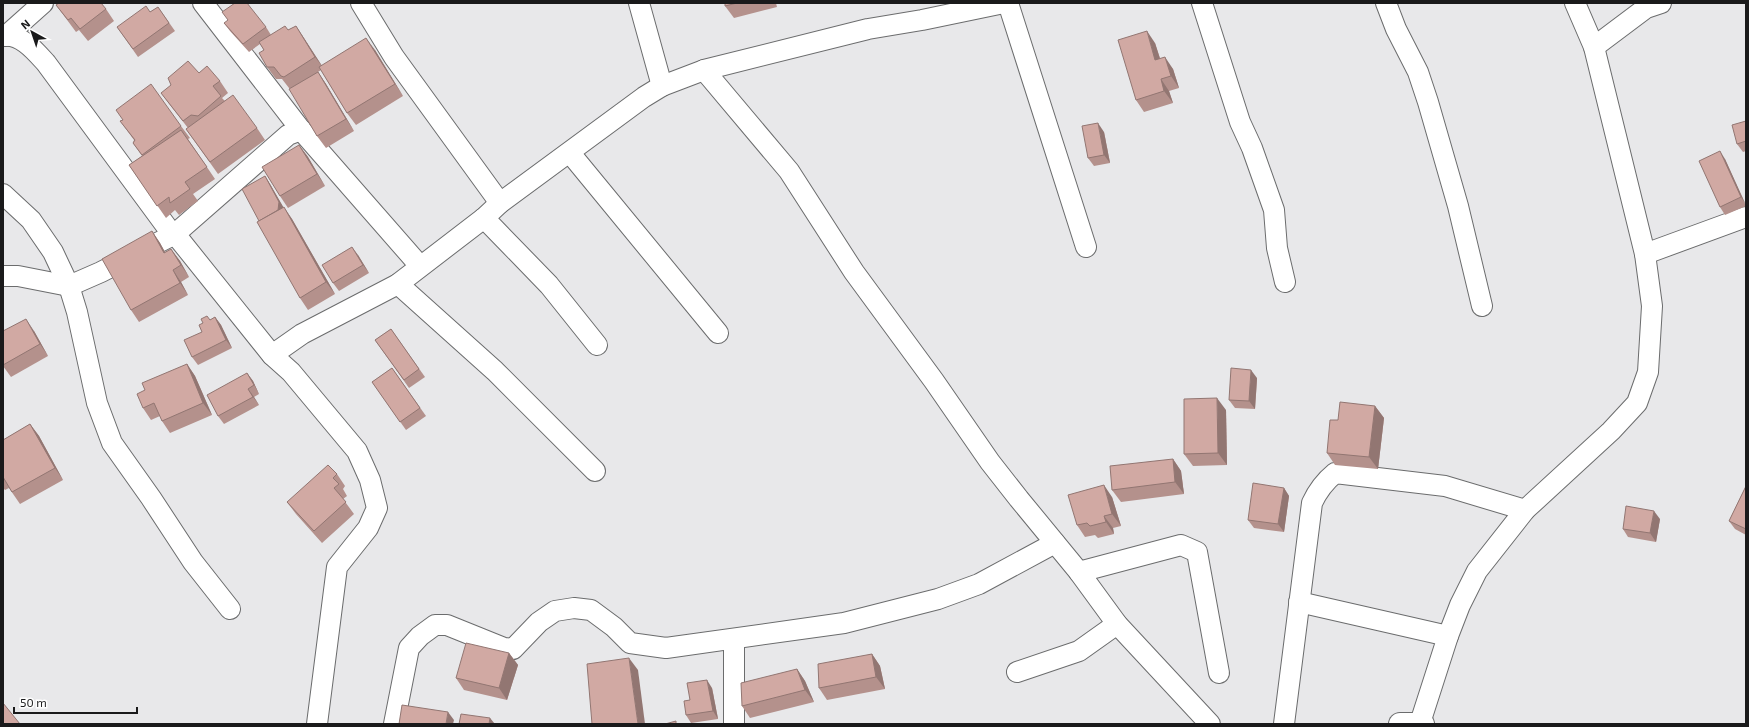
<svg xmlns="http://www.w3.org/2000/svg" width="1749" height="727" viewBox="0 0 1749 727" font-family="'Exo 2',sans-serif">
	<rect width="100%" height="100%" fill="#e8e8ea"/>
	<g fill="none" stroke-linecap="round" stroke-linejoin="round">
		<g stroke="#6b6c6d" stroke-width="22">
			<g id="minor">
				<polyline points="203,3 301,130 420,266"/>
				<polyline points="361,3 394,57 500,203"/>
				<polyline points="639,3 662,86"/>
				<polyline points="1008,3 1086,247"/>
				<polyline points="1202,3 1240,122 1252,148 1274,210 1277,248 1285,282"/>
				<polyline points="1386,3 1396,29 1418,72 1428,102 1458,206 1482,306"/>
				<path d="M3 36C21 33 36 52 46 63L169 230 175 234 272 355"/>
				<polyline points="6,36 43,3"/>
				<polyline points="1594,47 1646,8 1661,3"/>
				<polyline points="704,70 789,171 854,272 934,381 990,462 1019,499 1079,572 1117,624 1210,724"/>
				<polyline points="570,153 718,333"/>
				<polyline points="3,194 31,220 53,252 69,286 77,312 97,403 112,443 151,498 193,562 230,609"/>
				<polyline points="484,218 549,285 597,345"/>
				<polyline points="1645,254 1746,217"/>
				<polyline points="3,276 18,276 69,286 101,272 175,234 288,135 301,130"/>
				<polyline points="398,284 495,371 595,471"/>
				<polyline points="1079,572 1181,545 1197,552 1219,673"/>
				<polyline points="1299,602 1448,636"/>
				<polyline points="734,639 734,724"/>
				<polyline points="1017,672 1079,651 1117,624"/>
				<polyline points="1420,723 1448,636 1460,605 1477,571 1525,510 1611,431 1637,403 1648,372 1652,306 1645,254 1594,47 1575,3"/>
				<polyline points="317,724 337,567 368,528 377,508 370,480 357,451 291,372 272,355 302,334 398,284 484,218 500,203 644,97 662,86 704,70 868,29 922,20 1004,3"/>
				<polyline points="394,724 409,648 420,636 435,625 447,625 504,648 513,649 539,622 555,611 574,608 591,610 614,627 630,643 666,648 844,623 938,599 979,584 1055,543"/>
				<path d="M1284 724 1312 503C1318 490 1324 482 1335 473L1445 486 1525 510"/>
			</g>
		</g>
		<g stroke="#6b6c6d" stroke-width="24">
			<polyline id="tertiary" points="1400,724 1423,724"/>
		</g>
		<use href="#minor" stroke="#fff" stroke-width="20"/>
		<use href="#tertiary" stroke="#fff" stroke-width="22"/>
	</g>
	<g fill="#b4918c">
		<polygon points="725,3 776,3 777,7 734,18 725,6"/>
		<polygon points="56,5 106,9 114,21 88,41 79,30 76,32"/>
		<polygon points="158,7 175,31 138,57 117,27 150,12"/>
		<polygon points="224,23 266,27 271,35 288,30 296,26 322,66 375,50 403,96 356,125 347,113 321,70 318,72 326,84 354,131 326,148 317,136 290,88 289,88 282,79 276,79 267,67 264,50 260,44 249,52 230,31"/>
		<polygon points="1155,43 1160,58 1173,69 1179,88 1169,91 1173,103 1144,112 1136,100"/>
		<polygon points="199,73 220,81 228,93 222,98 225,101 257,128 265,140 218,174 186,129 188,128 170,105 161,93"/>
		<polygon points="120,121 181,126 190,138 188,139 215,179 193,194 198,201 179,215 175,210 166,218 129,165 142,156 133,143 134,140"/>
		<polygon points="1746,121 1746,151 1743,152 1737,144"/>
		<polygon points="1104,132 1110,163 1094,166 1088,158"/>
		<polygon points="299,145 308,157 325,186 288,208 280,196"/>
		<polygon points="1725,159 1746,206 1725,215 1720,207"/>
		<polygon points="265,176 270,184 283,207 292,219 335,294 308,310 300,298 259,221"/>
		<polygon points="152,231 160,243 165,252 171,249 180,261 189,277 181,282 188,295 139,322 131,310"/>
		<polygon points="358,255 369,273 339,291 333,283"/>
		<polygon points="215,317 221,325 232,348 198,365 192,357 202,332 210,320"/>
		<polygon points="391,329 425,377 409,388 375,340"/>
		<polygon points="34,331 48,356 11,377 3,366 3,365"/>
		<polygon points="187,364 195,376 212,415 170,433 162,421 160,416 151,420 143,408 145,390"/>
		<polygon points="392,368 426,416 406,430 372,382"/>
		<polygon points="247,373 253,381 259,394 254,397 259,405 224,424 218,416"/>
		<polygon points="1257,378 1255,409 1235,408 1229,400"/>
		<polygon points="1375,406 1384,418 1378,469 1335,465 1327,453 1338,420"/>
		<polygon points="1226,410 1227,465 1193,466 1184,454"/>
		<polygon points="30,424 39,436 63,480 20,504 9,488 5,490 3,488 3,440"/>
		<polygon points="1173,459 1181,471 1184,494 1121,502 1112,490"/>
		<polygon points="337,474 345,486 343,489 347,496 343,499 354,514 322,543 296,514 287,502"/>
		<polygon points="1746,486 1746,535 1735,529 1729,521"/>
		<polygon points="1284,488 1289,496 1284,532 1254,528 1248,520"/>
		<polygon points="1112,497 1121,526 1113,528 1114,534 1098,538 1095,535 1085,537 1077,525"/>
		<polygon points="1660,519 1656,542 1628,537 1623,529"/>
		<polygon points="509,653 518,665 507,700 464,690 456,678"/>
		<polygon points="872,654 880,666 885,689 827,700 819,688"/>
		<polygon points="797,669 805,681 814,702 750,718 742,706"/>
		<polygon points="712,688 718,719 691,723 686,715 690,700"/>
	</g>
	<g fill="#927672">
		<polygon points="296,26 304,38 324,69 315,57"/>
		<polygon points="1147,31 1155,43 1164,72 1155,60"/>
		<polygon points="366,38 375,50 403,96 395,84"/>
		<polygon points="1165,57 1173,69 1179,88 1171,76"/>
		<polygon points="318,72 326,84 354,131 346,119"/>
		<polygon points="1161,79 1169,91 1173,103 1164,91"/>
		<polygon points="1098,123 1104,132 1110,163 1104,155"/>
		<polygon points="299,145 308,157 325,186 317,174"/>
		<polygon points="1720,151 1725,159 1746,205 1741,197"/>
		<polygon points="265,176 270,184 285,210 278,211"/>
		<polygon points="284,207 292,219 335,294 326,282"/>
		<polygon points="152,231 160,243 172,265 164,253"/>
		<polygon points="352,247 358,255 369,273 363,265"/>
		<polygon points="171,249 180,261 189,277 181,265"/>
		<polygon points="173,270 181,282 188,295 180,283"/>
		<polygon points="215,317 221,325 232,348 226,340"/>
		<polygon points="26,319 34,331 48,356 40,344"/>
		<polygon points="187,364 195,376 212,415 203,403"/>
		<polygon points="1251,370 1257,378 1255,409 1249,401"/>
		<polygon points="247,373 253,381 259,394 254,385"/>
		<polygon points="248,389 254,397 259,405 253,397"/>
		<polygon points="1217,398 1226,410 1227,465 1218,453"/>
		<polygon points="1375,406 1384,418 1378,469 1369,457"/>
		<polygon points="30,424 39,436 63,480 55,468"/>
		<polygon points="1173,459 1181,471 1184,494 1175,482"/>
		<polygon points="1104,485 1112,497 1121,526 1112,514"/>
		<polygon points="1284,488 1289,496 1284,532 1278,524"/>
		<polygon points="1654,511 1660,519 1656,542 1650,533"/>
		<polygon points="1104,516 1113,528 1114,534 1106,522"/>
		<polygon points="509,653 518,665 507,700 499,688"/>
		<polygon points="872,654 880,666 885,689 876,677"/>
		<polygon points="629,658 638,670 645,724 638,724"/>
		<polygon points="797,669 805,681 814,702 805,690"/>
		<polygon points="707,680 712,688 718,719 713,711"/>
		<polygon points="448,712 454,720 453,724 446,724"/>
		<polygon points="490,718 495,724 489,724"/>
	</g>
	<g fill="#d1a9a3" stroke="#927672">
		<polygon points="59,3 101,3 106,9 80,29 71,18 68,20 56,5"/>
		<polygon points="235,3 247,3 266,27 243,44 224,23 228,20 222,12"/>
		<polygon points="725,3 737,3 725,6"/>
		<polygon points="146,6 150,12 158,7 169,23 133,49 117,27"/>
		<polygon points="285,26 288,30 296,26 315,57 284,77 281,76 274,67 267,67 259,53 264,50 259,42"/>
		<polygon points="1147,31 1155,60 1165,57 1171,76 1161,79 1164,91 1136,100 1118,40"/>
		<polygon points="366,38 395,84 347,113 319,67"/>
		<polygon points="188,61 199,73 207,66 220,81 213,86 221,96 198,116 191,115 183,121 161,93 171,85 168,78"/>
		<polygon points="318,72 346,119 317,136 289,89"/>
		<polygon points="151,84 181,126 142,155 133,143 135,140 120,121 123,120 116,110"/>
		<polygon points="233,95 257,128 210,162 186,129"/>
		<polygon points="1746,121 1746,141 1737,144 1732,125"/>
		<polygon points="1098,123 1104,155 1088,158 1082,126"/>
		<polygon points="181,130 207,167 185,182 190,189 170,203 169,197 157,206 129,165"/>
		<polygon points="299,145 317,174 280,196 262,167"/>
		<polygon points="1720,151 1741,197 1720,207 1699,161"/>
		<polygon points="265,176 279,202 278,210 259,221 242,189"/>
		<polygon points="284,207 326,282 300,298 257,222"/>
		<polygon points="152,231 164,253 171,249 181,265 173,270 180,283 131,310 102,259"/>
		<polygon points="352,247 363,265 333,283 322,265"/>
		<polygon points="207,316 210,320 215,317 226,340 192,357 184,340 202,332 199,325 203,323 201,319"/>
		<polygon points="26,319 40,344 3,365 3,331"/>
		<polygon points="391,329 419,369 404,380 375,340"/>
		<polygon points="187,364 203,403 162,421 154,403 143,408 137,394 145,390 142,383"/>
		<polygon points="392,368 420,408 400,422 372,382"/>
		<polygon points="1231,368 1251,370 1249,401 1229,400"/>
		<polygon points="247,373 254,385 248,389 253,397 218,416 207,395"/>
		<polygon points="1217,398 1218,453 1184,454 1184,399"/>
		<polygon points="1340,402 1375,406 1369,457 1327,453 1330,420 1338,420"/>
		<polygon points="30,424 55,468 12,492 3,477 3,440"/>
		<polygon points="1173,459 1175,482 1112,490 1110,466"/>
		<polygon points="328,465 337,474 333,478 339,484 334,488 346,502 314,531 287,502"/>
		<polygon points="1253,483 1284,488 1278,524 1248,520"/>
		<polygon points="1104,485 1112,514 1104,516 1106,522 1090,526 1087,523 1077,525 1068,495"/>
		<polygon points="1746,486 1746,529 1729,521"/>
		<polygon points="1626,506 1654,511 1650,533 1623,529"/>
		<polygon points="466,643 509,653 499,688 456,678"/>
		<polygon points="872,654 876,677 819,688 818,664"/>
		<polygon points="629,658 638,724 592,724 587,664"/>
		<polygon points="797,669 805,690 742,706 741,683"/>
		<polygon points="707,680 713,711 686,715 684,701 690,700 687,683"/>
		<polygon points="3,703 20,724 3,724"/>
		<polygon points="402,705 448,712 446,724 399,724"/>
		<polygon points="461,714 490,718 489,724 459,724"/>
		<polygon points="676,721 676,724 665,724"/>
	</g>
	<rect width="1749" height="727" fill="none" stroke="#1a1a1b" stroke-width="8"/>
	<g transform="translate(32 32) rotate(320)" stroke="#ffffff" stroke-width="3" paint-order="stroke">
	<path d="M0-3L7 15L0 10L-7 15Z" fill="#1a1a1b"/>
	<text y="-6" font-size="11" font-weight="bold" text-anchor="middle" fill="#1a1a1b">N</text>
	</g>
	<path d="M14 707v6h123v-6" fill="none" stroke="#1a1a1b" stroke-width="2"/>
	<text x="20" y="707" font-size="12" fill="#1a1a1b" stroke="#ffffff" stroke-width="3" paint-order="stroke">50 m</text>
</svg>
